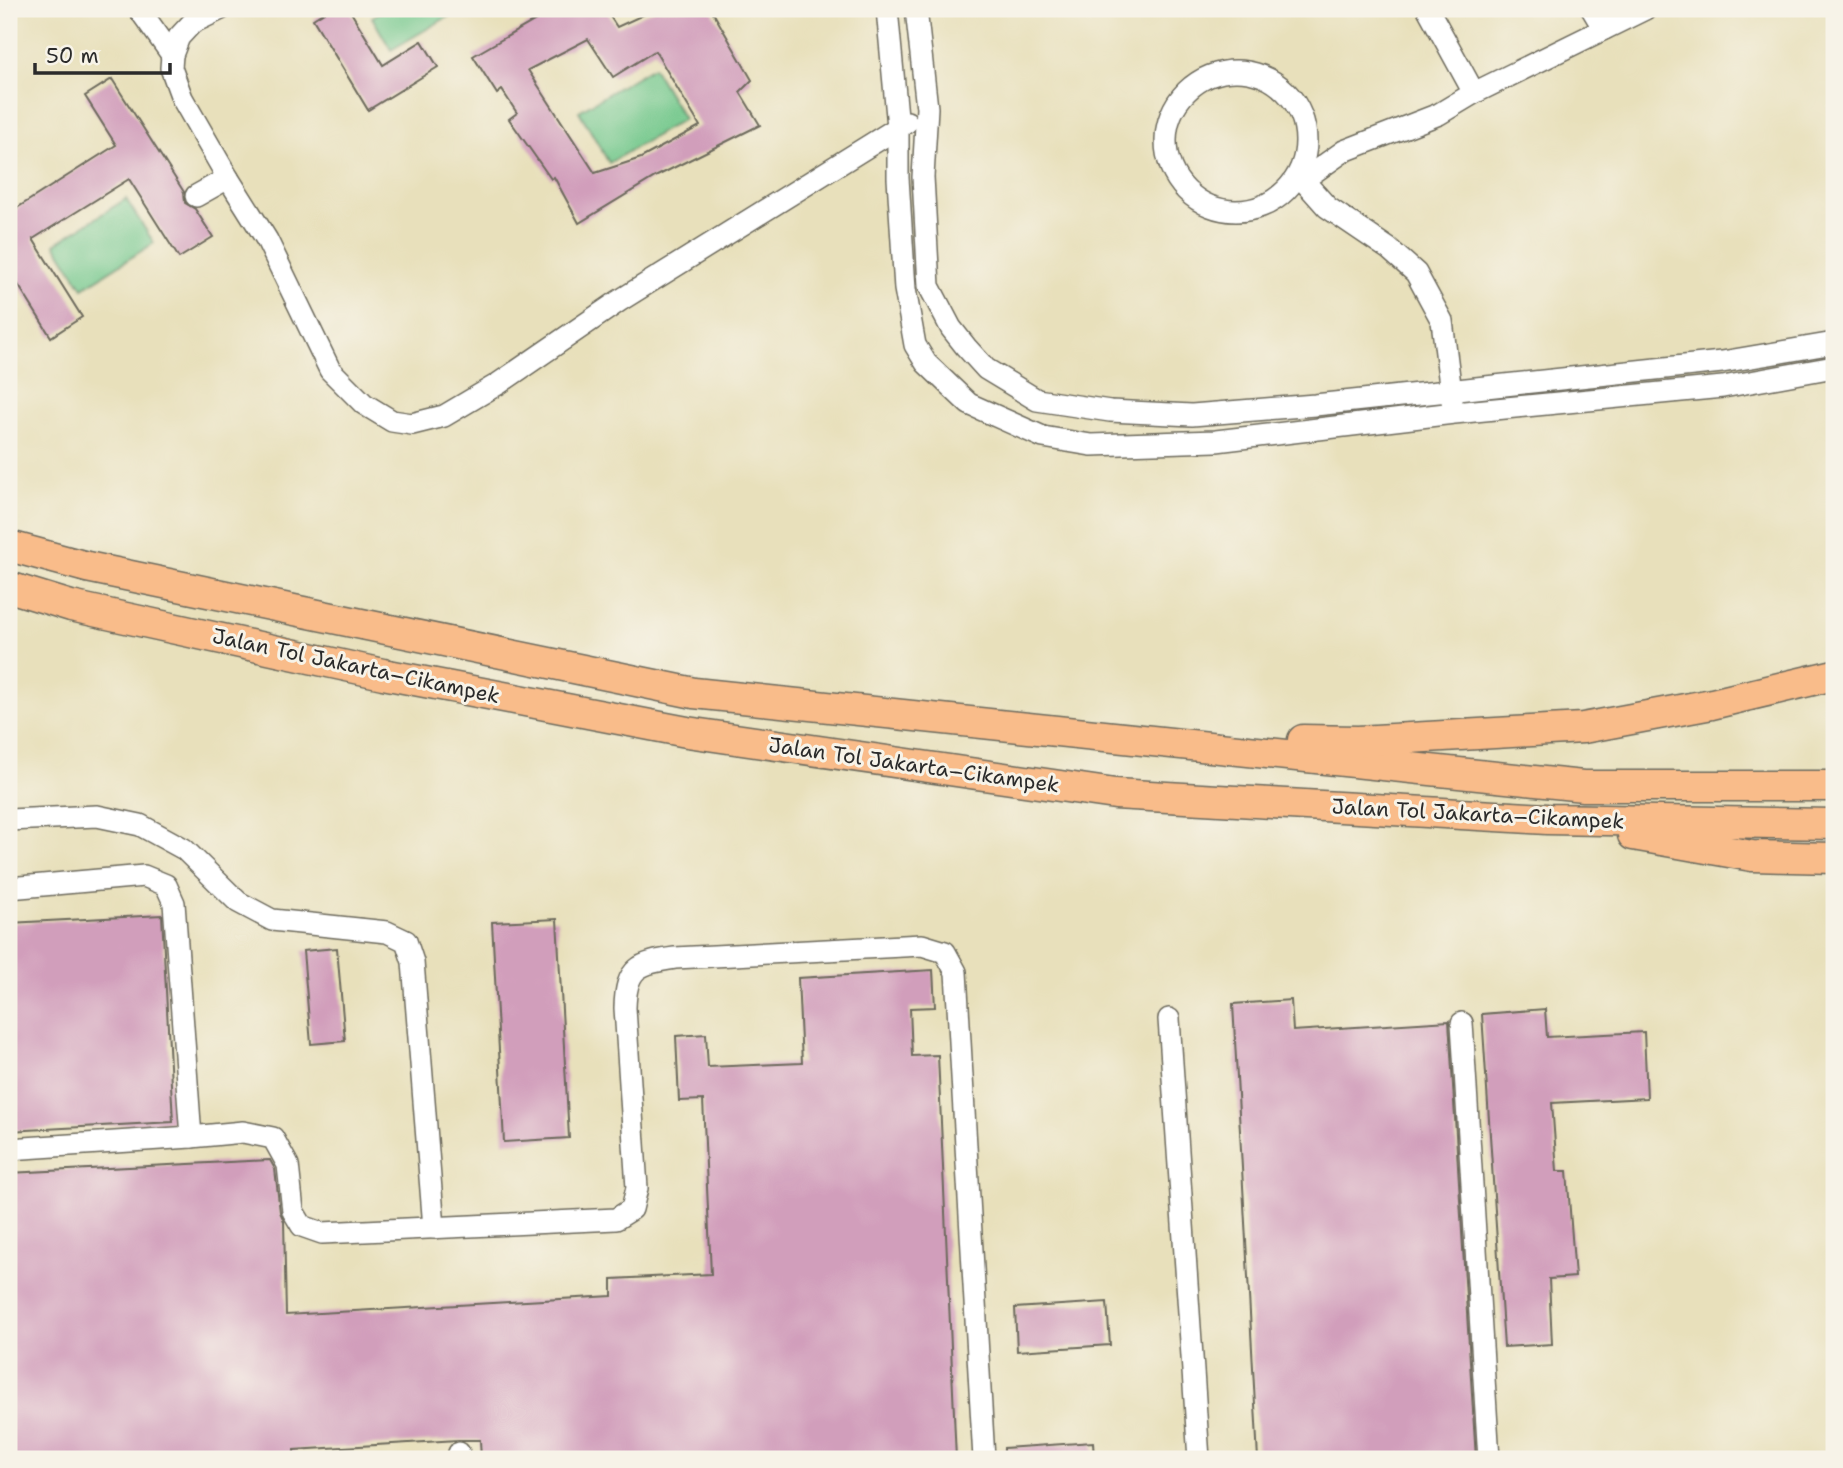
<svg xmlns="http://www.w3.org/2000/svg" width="1843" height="1468" viewBox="0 0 1843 1468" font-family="'Shantell Sans',sans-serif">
	<rect width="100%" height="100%" fill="#f7f3e8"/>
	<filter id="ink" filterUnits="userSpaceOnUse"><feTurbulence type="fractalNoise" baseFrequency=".0143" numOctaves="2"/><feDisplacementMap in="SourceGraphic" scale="14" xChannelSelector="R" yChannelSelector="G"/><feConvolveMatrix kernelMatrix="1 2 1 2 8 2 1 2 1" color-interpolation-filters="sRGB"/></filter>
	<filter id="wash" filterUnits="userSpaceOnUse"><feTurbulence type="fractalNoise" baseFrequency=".00686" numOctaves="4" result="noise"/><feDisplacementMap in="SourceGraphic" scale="28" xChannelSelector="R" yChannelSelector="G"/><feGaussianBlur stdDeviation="1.57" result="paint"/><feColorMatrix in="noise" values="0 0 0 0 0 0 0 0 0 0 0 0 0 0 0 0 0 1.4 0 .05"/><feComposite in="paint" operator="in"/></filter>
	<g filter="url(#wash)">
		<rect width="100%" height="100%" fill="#e8e0bb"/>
		<g fill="#73c88c" stroke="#4f7a5c" stroke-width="2">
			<polygon points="386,9 461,9 391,50 372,17"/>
			<polygon points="653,67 684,119 609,163 579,111"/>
			<polygon points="126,199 154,243 83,288 55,244"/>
		</g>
		<g id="blocks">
			<g fill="#d19ebb" fill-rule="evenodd">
				<polygon points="329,9 349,9 383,65 422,41 438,67 368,110 313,19"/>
				<path d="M555 9H605L617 27 656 9H711L752 80 740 92 760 125 655 177 579 223 554 177 551 179 509 119 517 113 502 90 497 94 473 56ZM588 39 613 77 655 51 700 126 641 158 595 173 528 70Z"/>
				<polygon points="112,79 184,192 185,203 195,209 213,237 179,258 129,179 33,239 82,317 51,337 9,270 9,213 116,145 85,96"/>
				<polygon points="162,915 173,1122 9,1131 9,923"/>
				<polygon points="557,919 569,1138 504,1142 492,922"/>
				<polygon points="337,948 345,1041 311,1044 303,951"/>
				<polygon points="933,970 935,1007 910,1008 912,1056 938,1055 956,1459 481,1459 480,1440 458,1440 294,1450 294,1459 9,1459 9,1173 270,1160 275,1169 280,1212 284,1221 286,1315 612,1296 612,1279 711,1274 703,1100 679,1101 676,1036 706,1034 708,1067 802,1063 798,978"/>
				<polygon points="1291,1000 1293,1031 1449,1021 1476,1459 1258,1459 1233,1004"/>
				<polygon points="1545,1009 1547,1037 1644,1032 1647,1098 1552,1103 1557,1171 1567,1171 1575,1277 1549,1279 1552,1344 1504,1347 1482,1014"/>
				<polygon points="1107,1302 1110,1345 1017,1351 1015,1308"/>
				<polygon points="1093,1442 1094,1459 1004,1459 1004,1448"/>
			</g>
		</g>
	</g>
	<g filter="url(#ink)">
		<use href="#blocks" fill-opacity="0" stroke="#6d6a5d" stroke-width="2"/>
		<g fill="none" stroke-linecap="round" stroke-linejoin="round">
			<g stroke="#6d6a5d" stroke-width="24">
				<g id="minor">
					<polyline points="139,9 172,55"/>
					<polyline points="221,9 192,23 179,37 172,55 171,68 182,98 228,178 267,240 330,370 364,404 392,421 412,424 444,416 498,384 619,301 907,122"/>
					<polyline points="887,9 898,127 898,178 905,289 915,345 926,363 969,404 1043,437 1091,445 1216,441 1454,413 1723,387 1834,367"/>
					<polyline points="916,9 927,108 923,177 929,286 951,328 966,347 986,369 1037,400 1110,411 1192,415 1315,405 1722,362 1834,343"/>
					<polyline points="1428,9 1474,93"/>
					<polyline points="1592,9 1604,29"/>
					<circle cx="1236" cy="141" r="70"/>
					<polyline points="196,196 228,178"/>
					<polyline points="1452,401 1442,321 1416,273 1389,249 1327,207 1303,180 1344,151 1439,114 1474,93 1645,9"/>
					<polyline points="9,820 97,816 140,825 184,849 238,902 272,920 387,932 406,941 413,962 434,1228"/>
					<path d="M9 888 144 876 166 885 174 903 191 1137 243 1132 273 1138 288 1165 293 1211 302 1226 322 1233 616 1219 632 1209 637 1188 625 1008C626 967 639 963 675 958L922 945 945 952 956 972 984 1459"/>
					<polyline points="1169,1019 1199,1459"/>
					<polyline points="1462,1023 1489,1459"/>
					<polyline points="9,1149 191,1137"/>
					<polyline points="459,1453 460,1459"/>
				</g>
			</g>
			<g stroke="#6d6a5d" stroke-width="33">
				<g id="highway">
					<polyline points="9,546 87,567 694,693 1583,786 1834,786"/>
					<polyline points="9,587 71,606 383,674 687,732 1115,794 1547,819 1834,824"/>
					<polyline points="1303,740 1358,741 1583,728 1712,704 1834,675"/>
					<polyline points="1633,835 1752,856 1834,858"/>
				</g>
			</g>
			<use href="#minor" stroke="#fff" stroke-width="21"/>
			<use href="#highway" stroke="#f9bc8a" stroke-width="30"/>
		</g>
	</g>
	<g text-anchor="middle" stroke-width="6" stroke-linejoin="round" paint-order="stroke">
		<g font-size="21" fill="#2b2b2b" stroke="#f7f3e8">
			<text transform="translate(356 666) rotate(12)" y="7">Jalan Tol Jakarta–Cikampek</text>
			<text transform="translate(914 765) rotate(8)" y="7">Jalan Tol Jakarta–Cikampek</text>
			<text transform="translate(1478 814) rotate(3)" y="7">Jalan Tol Jakarta–Cikampek</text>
		</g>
	</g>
	<rect width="1843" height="1468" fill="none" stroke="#f7f3e8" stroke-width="35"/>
	<path d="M35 63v10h135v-10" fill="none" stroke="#2b2b2b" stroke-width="3.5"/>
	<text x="46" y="63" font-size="21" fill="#2b2b2b" stroke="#f7f3e8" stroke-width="5" paint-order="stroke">50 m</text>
</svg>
